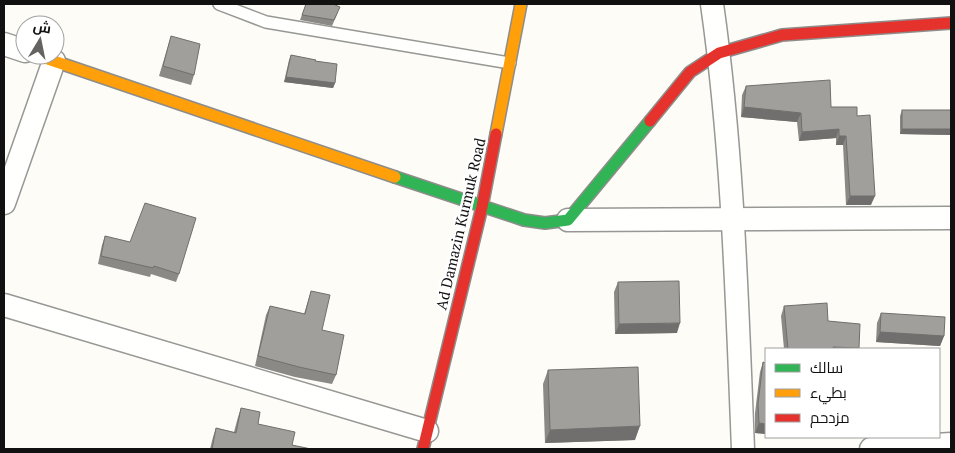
<svg xmlns="http://www.w3.org/2000/svg" width="955" height="453" viewBox="0 0 955 453" font-family="'PT Serif',Cairo,serif">
	<rect width="100%" height="100%" fill="#fdfcf7"/>
	<g fill="none" stroke-linecap="round" stroke-linejoin="round">
		<g stroke="#979795" stroke-width="14">
			<polyline id="lane" points="219,4 266,22 510,63"/>
		</g>
		<g stroke="#979795" stroke-width="25">
			<g id="street">
				<path d="M712 4C733 151 737 301 743 449"/>
				<polyline points="4,44 25,51"/>
				<polyline points="4,203 54,61"/>
				<polyline points="568,220 951,218"/>
				<polyline points="4,305 427,431"/>
				<polyline points="871,449 951,444"/>
			</g>
		</g>
		<g stroke="#8e8d8b" stroke-width="14">
			<polyline id="fast" points="395,177 524,220 545,223 568,220 650,121"/>
		</g>
		<g stroke="#8e8d8b" stroke-width="14">
			<g id="slow">
				<polyline points="36,55 395,177"/>
				<polyline points="496,134 521,4"/>
			</g>
		</g>
		<g stroke="#8e8d8b" stroke-width="14">
			<g id="jam">
				<polyline points="650,121 690,72 719,53 782,35 951,23"/>
				<polyline points="423,449 482,207 496,134"/>
			</g>
		</g>
		<use href="#lane" stroke="#fffffe" stroke-width="11"/>
		<use href="#street" stroke="#fffffe" stroke-width="22"/>
		<use href="#fast" stroke="#30b455" stroke-width="11"/>
		<use href="#slow" stroke="#ff9f0a" stroke-width="11"/>
		<use href="#jam" stroke="#e5322d" stroke-width="11"/>
	</g>
	<g fill="#8a8986">
		<polygon points="306,4 338,12 332,26 300,20"/>
		<polygon points="171,36 194,75 191,85 159,76"/>
		<polygon points="291,55 315,61 335,83 333,88 284,82 289,60"/>
		<polygon points="746,86 831,107 857,116 871,205 846,205 843,145 836,145 836,138 799,141 797,122 741,117 742,95"/>
		<polygon points="902,110 951,110 951,135 900,134 900,116"/>
		<polygon points="105,236 179,274 176,282 151,274 150,277 98,264 102,245"/>
		<polygon points="618,282 677,333 615,334 614,292"/>
		<polygon points="311,291 322,330 336,375 332,384 295,377 255,366 266,315 270,306 304,314"/>
		<polygon points="784,306 828,321 859,348 858,349 784,349 781,316"/>
		<polygon points="881,313 944,336 940,346 876,342 877,323"/>
		<polygon points="763,362 766,434 755,433 755,413 760,372"/>
		<polygon points="548,370 635,440 545,443 543,384"/>
		<polygon points="241,408 258,424 292,445 311,449 210,449 213,437 216,428 234,432 238,417"/>
	</g>
	<g fill="#716f6d">
		<polygon points="286,77 335,83 333,88 284,82"/>
		<polygon points="744,107 801,113 797,122 741,117"/>
		<polygon points="839,129 836,138 799,141 802,132"/>
		<polygon points="902,129 951,129 951,135 900,134"/>
		<polygon points="839,136 846,136 843,145 836,145"/>
		<polygon points="850,196 875,196 871,205 846,205"/>
		<polygon points="680,323 677,333 615,334 619,324"/>
		<polygon points="880,332 944,336 940,346 876,342"/>
		<polygon points="833,347 859,348 858,349 832,349"/>
		<polygon points="759,423 766,424 766,434 755,433"/>
		<polygon points="640,426 635,440 545,443 550,430"/>
	</g>
	<g fill="#a19f9c" stroke="#716f6d">
		<polygon points="306,4 333,4 340,7 334,20 302,15"/>
		<polygon points="171,36 200,44 194,75 163,66"/>
		<polygon points="291,55 316,60 315,61 337,64 335,83 286,77"/>
		<polygon points="830,80 831,107 857,107 857,116 870,115 875,196 850,196 846,136 839,136 839,129 802,132 801,113 744,107 746,86"/>
		<rect x="902" y="110" width="49" height="19"/>
		<polygon points="145,203 196,218 179,274 154,266 153,268 101,256 105,236 130,242"/>
		<polygon points="679,281 680,323 619,324 618,282"/>
		<polygon points="311,291 330,295 322,330 344,335 336,375 299,367 258,356 270,306 305,314"/>
		<polygon points="827,303 828,321 860,324 859,348 833,347 833,349 788,349 784,306"/>
		<polygon points="881,313 945,317 944,336 880,332"/>
		<polygon points="763,362 766,363 766,424 759,423 758,404"/>
		<polygon points="638,367 640,426 550,430 548,370"/>
		<polygon points="241,408 260,412 258,424 295,432 292,445 311,449 212,449 216,428 236,433"/>
	</g>
	<g text-anchor="middle" stroke-width="5" stroke-linejoin="round" paint-order="stroke">
		<g font-size="15" fill="#111" stroke="#fff">
			<text transform="translate(461 224) rotate(-77)" y="5">Ad Damazin Kurmuk Road</text>
		</g>
	</g>
	<rect width="955" height="453" fill="none" stroke="#111111" stroke-width="10"/>
	<rect x="765" y="348" width="175" height="90" fill="#ffffff" stroke="#a0a0a0"/>
	<rect x="775" y="364" width="25" height="8" fill="#30b455" stroke="#a0a0a0"/>
	<text x="810" y="373" font-size="15" fill="#111111">سالك</text>
	<rect x="775" y="389" width="25" height="8" fill="#ff9f0a" stroke="#a0a0a0"/>
	<text x="810" y="398" font-size="15" fill="#111111">بطيء</text>
	<rect x="775" y="414" width="25" height="8" fill="#e5322d" stroke="#a0a0a0"/>
	<text x="810" y="423" font-size="15" fill="#111111">مزدحم</text>
	<g transform="translate(40 40) rotate(10)"><circle r="24" fill="#ffffff" stroke="#a0a0a0"/>
	<path d="M0-4L9 19L0 12L-9 19Z" fill="#646362"/>
	<text y="-8" font-size="14" font-weight="bold" text-anchor="middle" fill="#111111">ش</text>
	</g>
</svg>
